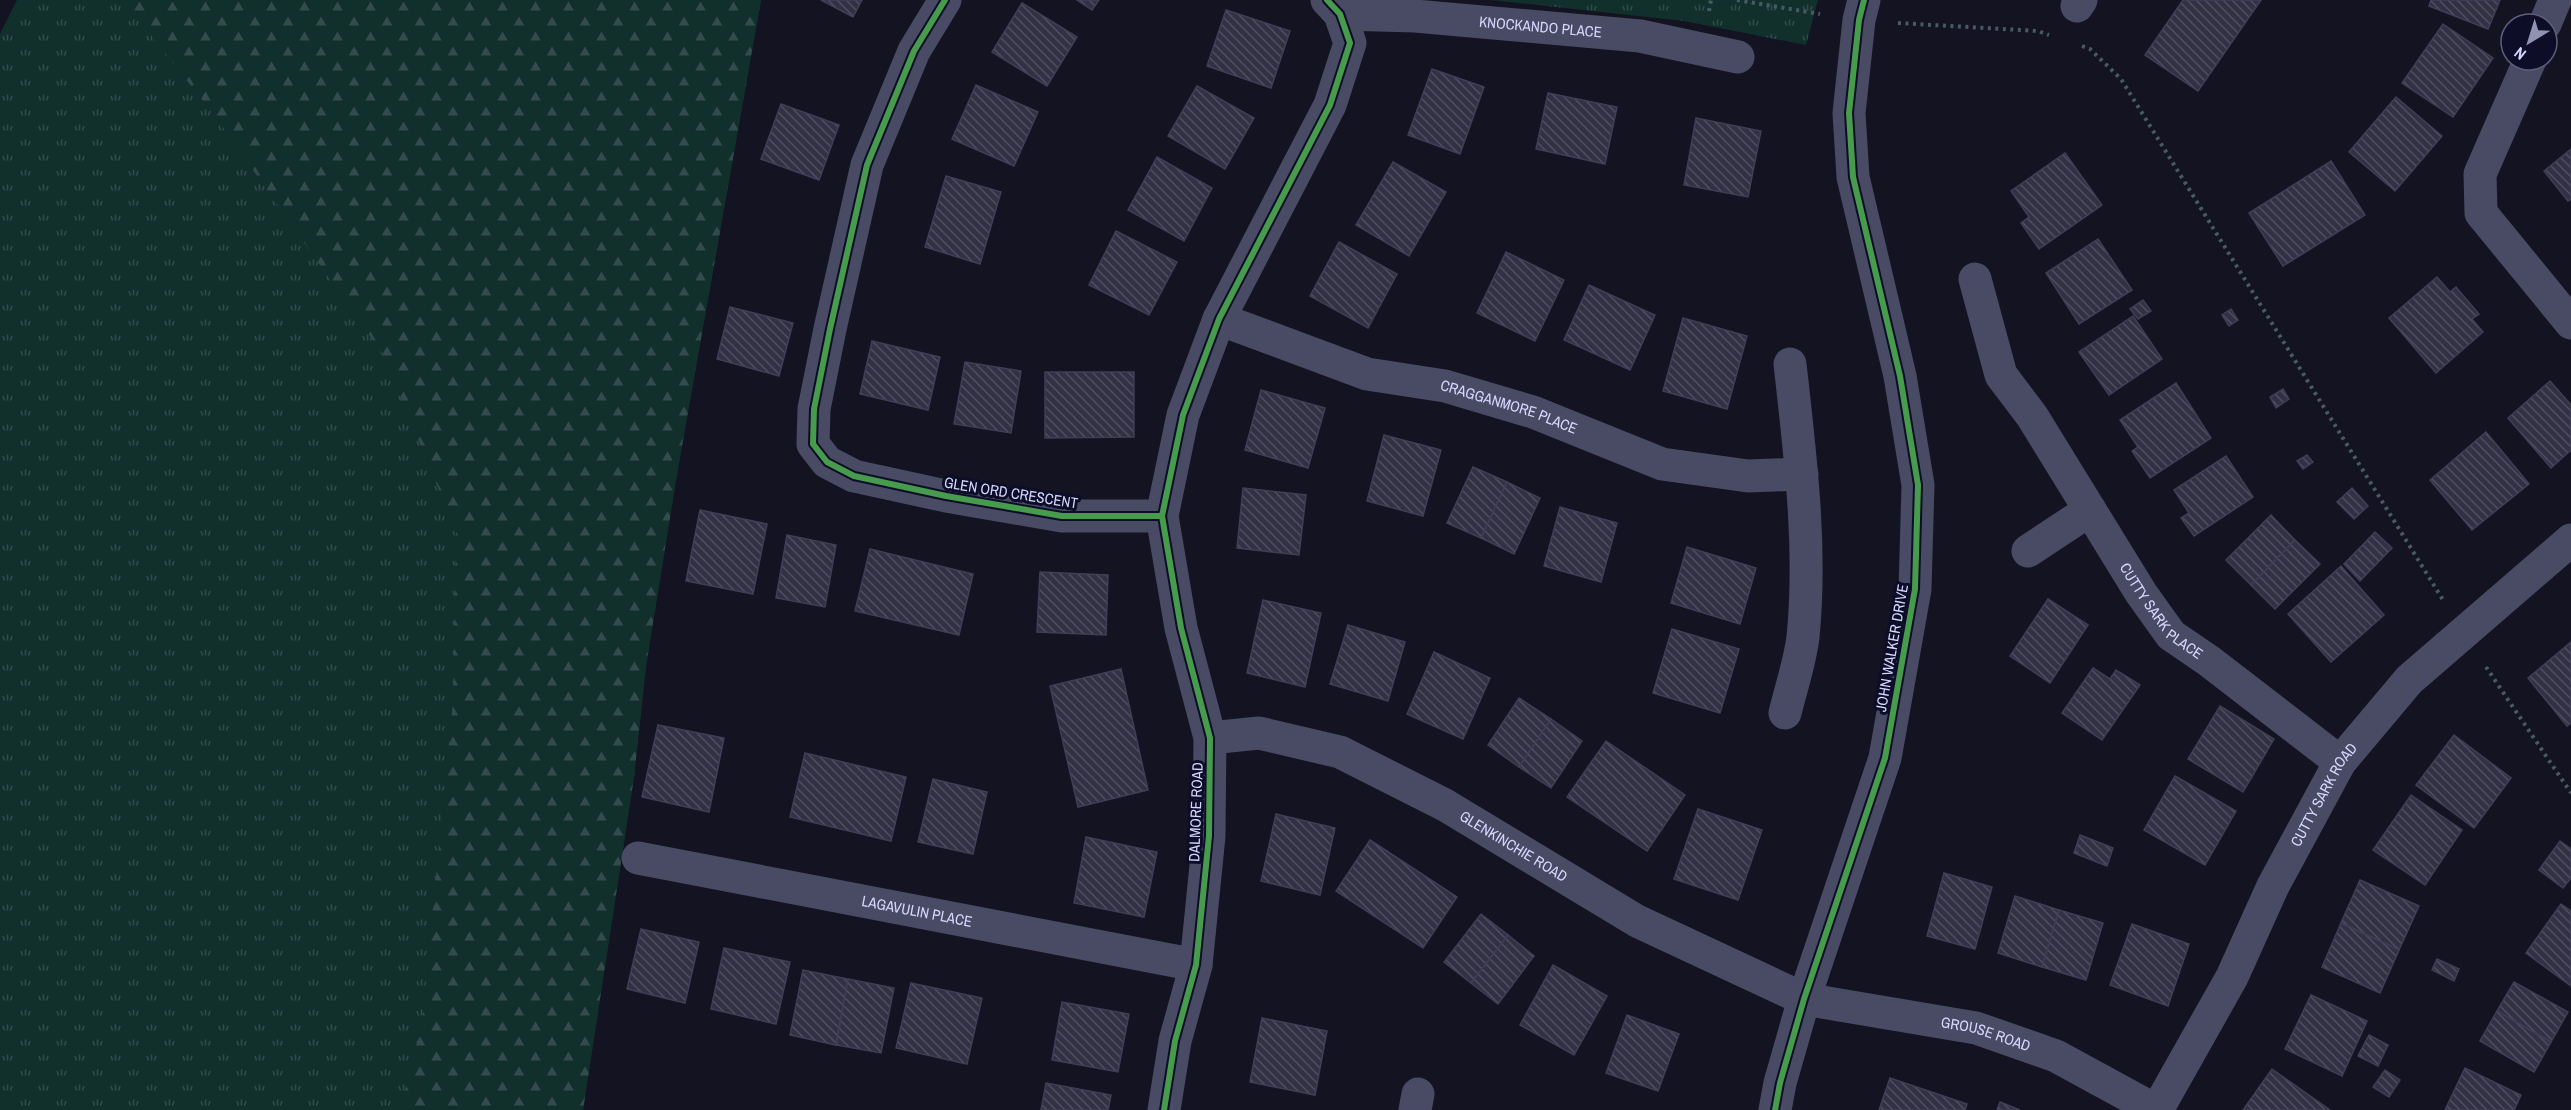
<svg xmlns="http://www.w3.org/2000/svg" width="2571" height="1110" viewBox="0 0 2571 1110" font-family="'Archivo Narrow',sans-serif">
	<defs>
		<pattern id="grass-tufts" width="24" height="20" patternUnits="userSpaceOnUse" patternTransform="scale(1.5)"><rect width="24" height="20" fill="#112f2b"/><path d="M3 7l-1-3M5 7V3M7 7l1-3M15 17l-1-3M17 17v-4M19 17l1-3" fill="none" stroke="#334c4b"/></pattern>
		<pattern id="forest-firs" width="22" height="20" patternUnits="userSpaceOnUse" patternTransform="scale(1.5)"><rect width="22" height="20" fill="#112f2b"/><path d="M5 1l3.5 6h-7zM16 11l3.5 6h-7z" fill="#334c4b"/></pattern>
		<pattern id="building-back-hatch" width="6" height="6" patternUnits="userSpaceOnUse" patternTransform="scale(1.5)"><rect width="6" height="6" fill="#323144"/><path d="M-1 5l2 2M0 0l6 6M5-1l2 2" fill="none" stroke="#4f4e60"/></pattern>
	</defs>
	<rect width="100%" height="100%" fill="#141322"/>
	<g fill="url(#grass-tufts)">
		<polygon points="17,0 761,0 677,474 646,666 634,777 583,1110 0,1110 0,34"/>
		<polygon points="1491,0 1818,0 1806,45 1684,21"/>
	</g>
	<polygon fill="url(#forest-firs)" points="123,0 761,0 677,474 646,666 634,777 583,1110 400,1110 422,1022 453,701 456,531 382,353 215,116"/>
	<g fill="url(#building-back-hatch)" stroke="#3f3e57" stroke-width="1.5">
		<polygon points="821,0 862,0 853,17"/>
		<polygon points="1077,0 1099,0 1092,10"/>
		<polygon points="2183,0 2261,0 2198,91 2145,55"/>
		<polygon points="2431,0 2500,0 2488,29 2429,6"/>
		<polygon points="1022,3 1077,37 1047,86 992,52"/>
		<polygon points="1226,10 1290,31 1271,88 1207,66"/>
		<polygon points="2443,24 2493,58 2453,117 2402,83"/>
		<polygon points="1432,69 1484,87 1460,154 1408,135"/>
		<polygon points="976,85 1038,112 1014,166 952,139"/>
		<polygon points="1197,86 1254,118 1225,169 1168,136"/>
		<polygon points="1548,93 1617,107 1605,164 1536,149"/>
		<polygon points="2396,97 2442,136 2395,191 2349,152"/>
		<polygon points="781,104 839,125 819,180 761,159"/>
		<polygon points="1696,118 1761,131 1748,197 1684,185"/>
		<polygon points="2571,149 2571,199 2568,201 2544,171"/>
		<polygon points="2065,153 2102,205 2039,249 2021,223 2029,217 2011,191"/>
		<polygon points="1157,157 1212,188 1184,241 1128,210"/>
		<polygon points="2331,161 2365,215 2283,266 2249,213"/>
		<polygon points="1393,162 1446,192 1409,256 1356,225"/>
		<polygon points="946,176 1001,192 980,264 925,247"/>
		<polygon points="1116,231 1177,262 1149,315 1089,285"/>
		<polygon points="2098,239 2132,290 2079,324 2046,273"/>
		<polygon points="1339,242 1397,274 1368,328 1310,296"/>
		<polygon points="1506,252 1564,280 1535,341 1477,313"/>
		<polygon points="2437,277 2450,292 2456,287 2479,314 2472,319 2483,332 2436,373 2389,318"/>
		<polygon points="1589,285 1655,315 1630,370 1564,340"/>
		<polygon points="2143,300 2151,311 2138,319 2130,309"/>
		<polygon points="730,307 793,323 779,376 717,359"/>
		<polygon points="2231,309 2238,320 2229,326 2222,315"/>
		<polygon points="2133,316 2162,359 2109,395 2079,352"/>
		<polygon points="1683,318 1747,336 1727,409 1663,391"/>
		<polygon points="872,341 940,357 928,410 860,394"/>
		<polygon points="965,362 1021,371 1011,433 954,424"/>
		<polygon points="1045,372 1134,372 1134,437 1045,438"/>
		<polygon points="2550,381 2571,405 2571,450 2551,468 2508,418"/>
		<polygon points="2176,383 2211,438 2150,478 2132,451 2138,447 2120,420"/>
		<polygon points="2283,389 2289,399 2276,408 2270,397"/>
		<polygon points="1261,390 1325,408 1308,468 1245,450"/>
		<polygon points="2486,432 2529,484 2472,530 2430,480"/>
		<polygon points="1384,435 1441,450 1423,516 1367,501"/>
		<polygon points="2307,455 2313,462 2303,469 2297,461"/>
		<polygon points="2226,456 2253,497 2194,536 2181,518 2189,513 2174,490"/>
		<polygon points="1473,467 1507,482 1481,538 1447,523"/>
		<polygon points="1507,482 1540,498 1514,554 1481,538"/>
		<polygon points="1243,488 1306,495 1299,555 1237,548"/>
		<polygon points="2352,488 2368,506 2354,519 2337,502"/>
		<polygon points="1560,507 1617,523 1601,582 1544,566"/>
		<polygon points="700,510 767,524 753,594 686,581"/>
		<polygon points="2271,515 2295,540 2251,585 2226,560"/>
		<polygon points="2375,532 2392,548 2360,581 2344,564"/>
		<polygon points="787,535 836,545 825,607 776,598"/>
		<polygon points="2295,540 2320,564 2275,609 2251,585"/>
		<polygon points="1687,547 1756,568 1740,624 1671,603"/>
		<polygon points="870,549 973,574 959,635 855,611"/>
		<polygon points="2341,566 2384,615 2331,662 2288,614"/>
		<polygon points="1040,572 1108,575 1106,635 1037,632"/>
		<polygon points="2048,599 2088,625 2050,683 2010,656"/>
		<polygon points="1263,600 1321,613 1305,687 1247,673"/>
		<polygon points="1348,625 1405,642 1388,701 1330,684"/>
		<polygon points="1672,629 1739,649 1720,713 1653,693"/>
		<polygon points="2571,642 2571,723 2567,726 2528,678"/>
		<polygon points="1434,652 1490,678 1463,739 1407,714"/>
		<polygon points="2093,668 2110,679 2116,670 2140,685 2102,740 2062,713"/>
		<polygon points="1121,669 1148,790 1078,807 1050,686"/>
		<polygon points="1519,698 1551,719 1519,767 1488,745"/>
		<polygon points="2220,706 2274,739 2243,792 2188,759"/>
		<polygon points="1551,719 1582,741 1551,788 1519,767"/>
		<polygon points="658,725 724,738 709,812 642,797"/>
		<polygon points="2454,735 2511,778 2474,828 2416,785"/>
		<polygon points="1606,741 1685,795 1647,851 1567,797"/>
		<polygon points="805,753 906,777 891,841 790,817"/>
		<polygon points="2175,776 2236,811 2205,865 2144,830"/>
		<polygon points="933,779 987,792 973,854 918,842"/>
		<polygon points="2411,795 2462,830 2425,885 2373,850"/>
		<polygon points="1698,809 1762,830 1738,900 1674,879"/>
		<polygon points="1276,814 1335,828 1320,895 1261,881"/>
		<polygon points="2080,835 2113,848 2107,866 2074,853"/>
		<polygon points="1086,837 1157,852 1144,917 1074,903"/>
		<polygon points="1370,840 1457,897 1423,948 1336,891"/>
		<polygon points="2560,841 2571,849 2571,878 2563,888 2539,870"/>
		<polygon points="1944,873 1992,887 1975,949 1927,936"/>
		<polygon points="2360,880 2419,906 2399,950 2341,923"/>
		<polygon points="2015,896 2059,910 2042,967 1998,953"/>
		<polygon points="2561,904 2571,911 2571,986 2526,953"/>
		<polygon points="2059,910 2103,923 2086,980 2042,967"/>
		<polygon points="1481,914 1508,935 1471,983 1444,962"/>
		<polygon points="2341,923 2399,950 2380,993 2322,967"/>
		<polygon points="2132,924 2189,944 2168,1006 2110,985"/>
		<polygon points="641,929 699,942 685,1003 627,989"/>
		<polygon points="1508,935 1534,956 1498,1004 1471,983"/>
		<polygon points="724,948 790,962 776,1024 711,1009"/>
		<polygon points="2437,959 2459,969 2454,981 2432,970"/>
		<polygon points="1553,965 1607,996 1574,1055 1520,1025"/>
		<polygon points="803,970 848,979 836,1045 790,1035"/>
		<polygon points="848,979 894,988 881,1053 836,1045"/>
		<polygon points="2514,982 2568,1012 2551,1042 2497,1011"/>
		<polygon points="911,983 982,998 967,1064 896,1048"/>
		<polygon points="2311,995 2367,1021 2342,1076 2285,1049"/>
		<polygon points="1062,1002 1129,1014 1118,1072 1052,1060"/>
		<polygon points="2497,1011 2551,1042 2534,1072 2480,1041"/>
		<polygon points="1627,1015 1679,1034 1658,1091 1606,1073"/>
		<polygon points="1262,1018 1327,1031 1315,1095 1250,1082"/>
		<polygon points="2369,1035 2388,1045 2378,1066 2358,1056"/>
		<polygon points="2465,1068 2521,1095 2514,1110 2445,1110"/>
		<polygon points="2272,1069 2330,1110 2243,1110"/>
		<polygon points="2385,1070 2400,1080 2389,1097 2373,1087"/>
		<polygon points="1890,1078 1967,1104 1965,1110 1879,1110"/>
		<polygon points="1046,1083 1111,1095 1108,1110 1041,1110"/>
		<polygon points="2000,1102 2020,1110 1997,1110"/>
	</g>
	<g fill="none" stroke-linecap="round" stroke-linejoin="round">
		<g stroke="#465b66" stroke-width="4" stroke-dasharray="3 4.5" stroke-linecap="butt">
			<polyline points="1737,0 1820,14"/>
			<polyline points="1709,11 1711,0"/>
			<polyline points="1898,23 2038,31 2049,35"/>
			<polyline points="2082,46 2090,49 2121,79 2443,600"/>
			<polyline points="2486,667 2571,793"/>
		</g>
		<g stroke="#484b63" stroke-width="33">
			<polyline points="945,0 914,51 867,165 830,329 814,409 813,444 827,462 854,476 946,496 1062,516 1162,516"/>
			<polyline points="2077,6 2081,0"/>
			<path id="s1" d="M1340 14 1415 16 1640 36 1738 57"/>
			<polyline points="2545,24 2555,0"/>
			<polyline points="2530,60 2480,174 2481,213 2571,323"/>
			<path id="s2" d="M1975 279 2001 375 2032 416 2141 593 2171 635 2209 661 2340 762"/>
			<path id="s3" d="M1219 319 1367 374 1445 386 1533 412 1662 464 1748 476 1802 474"/>
			<polyline points="2028,551 2090,510"/>
			<path d="M1785 713C1791 688 1800 662 1803 637 1812 546 1800 454 1790 364"/>
			<path id="s4" d="M1210 738 1259 733 1340 752 1445 805 1637 921 1804 999 1976 1028 2056 1056 2155 1110"/>
			<path id="s5" d="M638 858 1196 965"/>
			<polyline points="1164,1110 1175,1041 1196,965 1209,836 1210,738 1181,628 1162,516 1183,415 1219,319 1330,105 1350,43 1340,14 1327,0"/>
			<polyline points="1415,1110 1418,1094"/>
			<polyline points="1775,1110 1780,1083 1804,999 1885,758 1915,589 1918,485 1900,376 1853,177 1849,113 1859,20 1864,0"/>
			<path id="s6" d="M2157 1110 2232 977 2273 886 2340 762 2409 680 2571 540"/>
		</g>
		<g stroke="#0e0d28" stroke-width="10">
			<g id="cycleway">
				<polyline points="945,0 914,51 867,165 830,329 814,409 813,444 827,462 854,476 946,496 1062,516 1162,516"/>
				<polyline points="1164,1110 1175,1041 1196,965 1209,836 1210,738 1181,628 1162,516 1183,415 1219,319 1330,105 1350,43 1340,14 1327,0"/>
				<polyline points="1775,1110 1780,1083 1804,999 1885,758 1915,589 1918,485 1900,376 1853,177 1849,113 1859,20 1864,0"/>
			</g>
		</g>
		<use href="#cycleway" stroke="#469c4c" stroke-width="6"/>
	</g>
	<g text-anchor="middle" stroke-width="6" stroke-linejoin="round" paint-order="stroke">
		<g font-size="15" fill="#d5d7ff" stroke="#0e0d28">
			<text dy="5" stroke="none"><textPath href="#s1" startOffset="201">KNOCKANDO PLACE</textPath></text>
			<text dy="5" stroke="none"><textPath href="#s3" startOffset="304">CRAGGANMORE PLACE</textPath></text>
			<text transform="translate(1011 493) rotate(9)" y="5">GLEN ORD CRESCENT</text>
			<text dy="5" stroke="none"><textPath href="#s2" startOffset="386">CUTTY SARK PLACE</textPath></text>
			<text transform="translate(1892 648) rotate(-80)" y="5">JOHN WALKER DRIVE</text>
			<text dy="5" stroke="none"><textPath href="#s6" startOffset="357">CUTTY SARK ROAD</textPath></text>
			<text transform="translate(1196 812) rotate(-88)" y="5">DALMORE ROAD</text>
			<text dy="5" stroke="none"><textPath href="#s4" startOffset="330">GLENKINCHIE ROAD</textPath></text>
			<text dy="5" stroke="none"><textPath href="#s5" startOffset="284">LAGAVULIN PLACE</textPath></text>
			<text dy="5" stroke="none"><textPath href="#s4" startOffset="844">GROUSE ROAD</textPath></text>
		</g>
	</g>
	<g transform="translate(2529 42) rotate(218)"><circle r="28" fill="#0e0d28" stroke="#5e5e7e" stroke-width="1.5"/>
	<path d="M0-4.5L10 22L0 15L-10 22Z" fill="#9192b2"/>
	<text y="-9" font-size="16" font-weight="bold" text-anchor="middle" fill="#d5d7ff">N</text>
	</g>
</svg>
